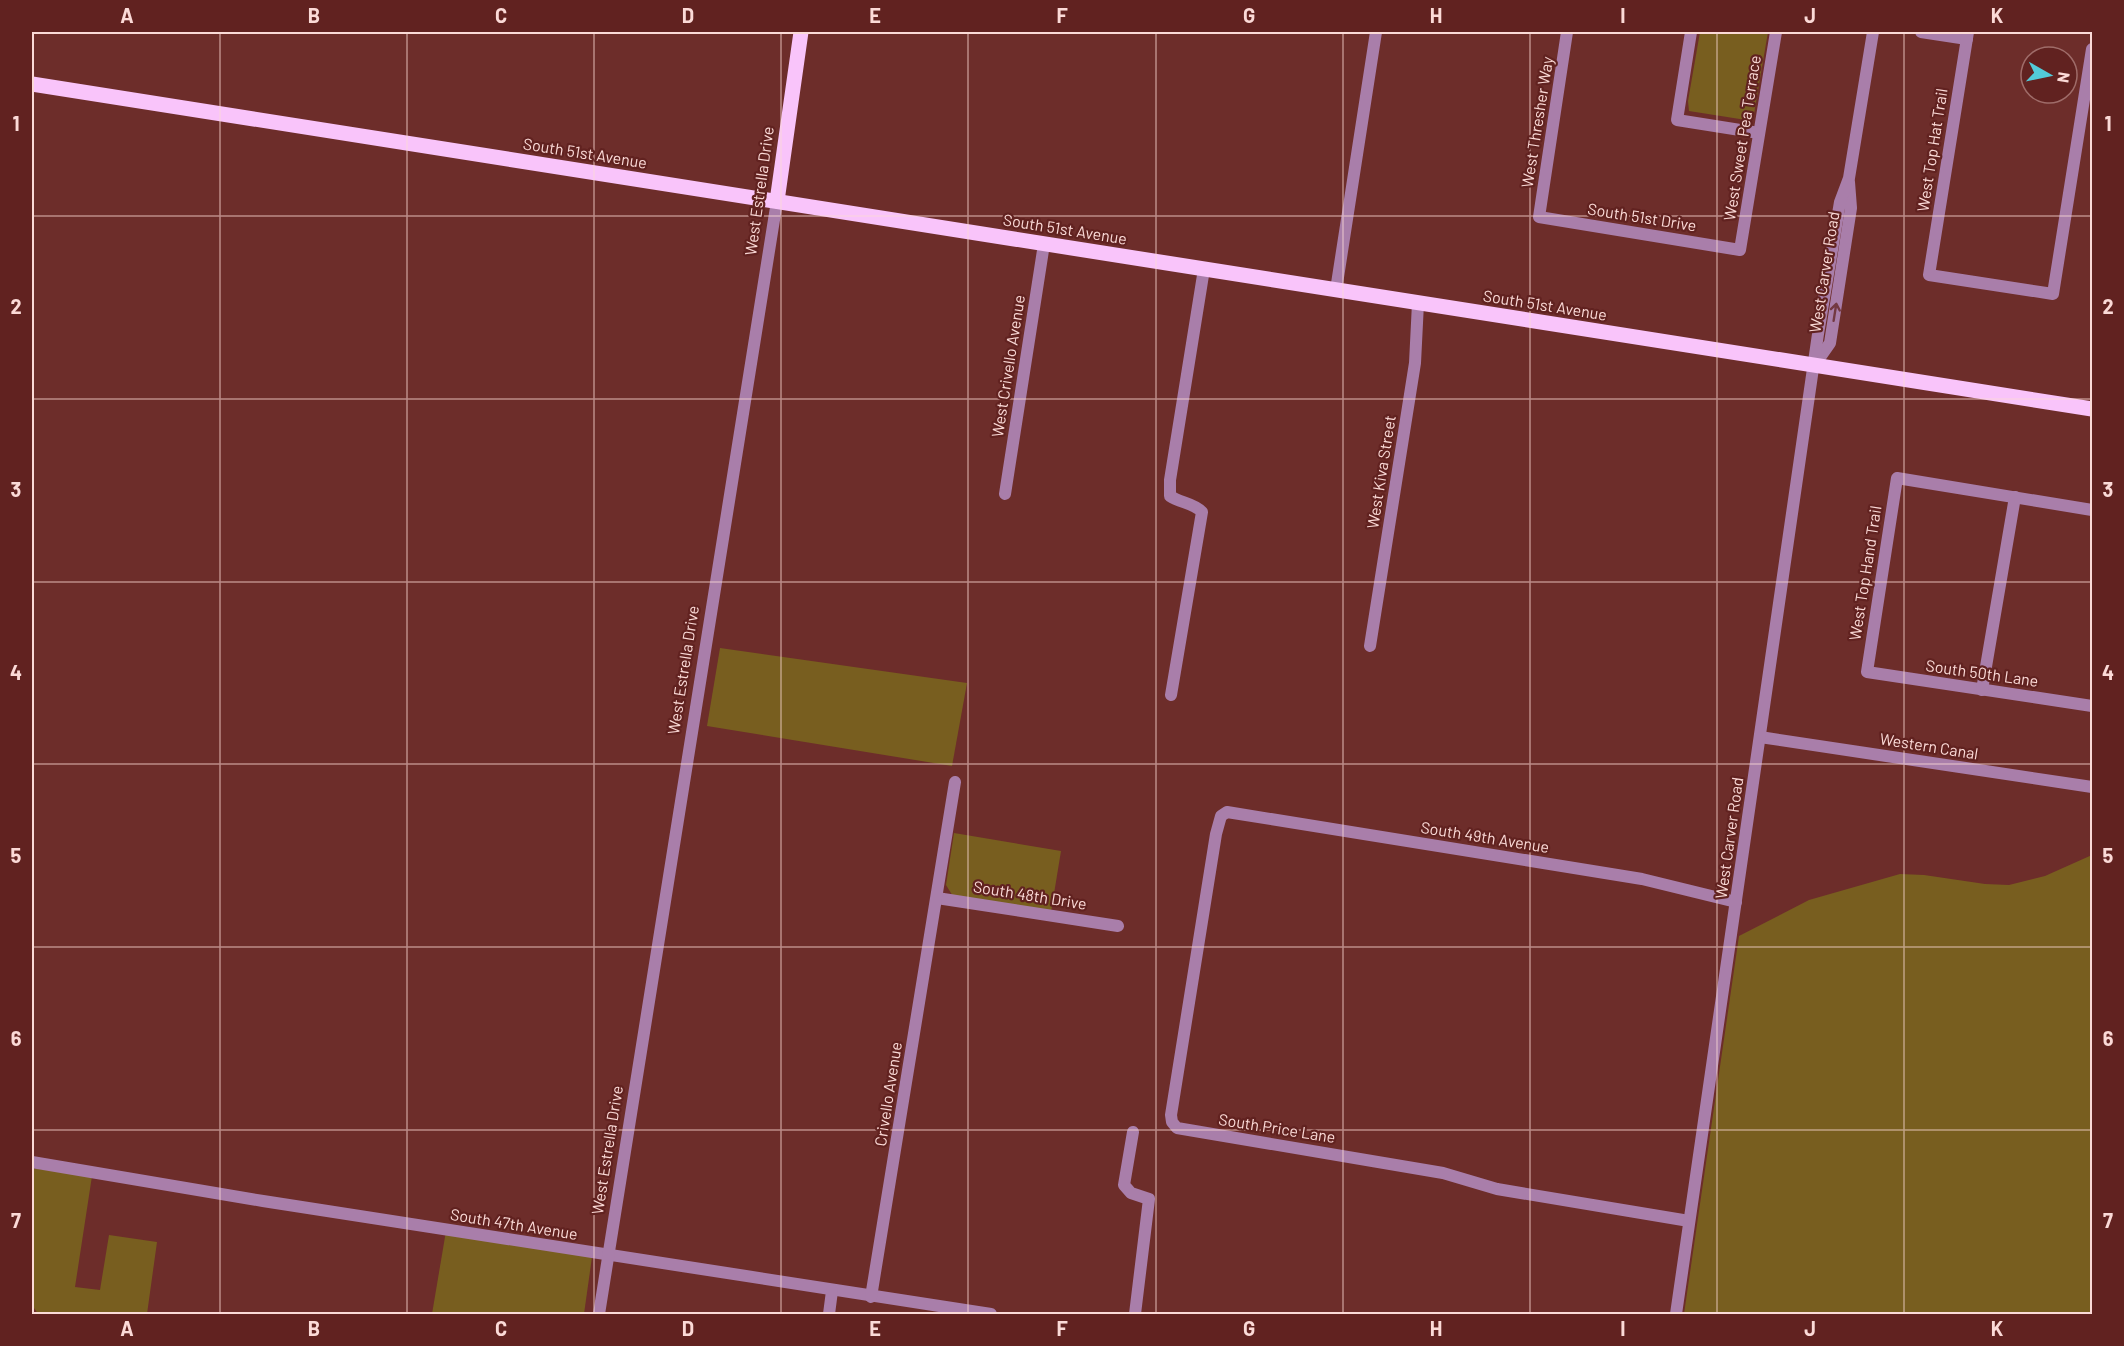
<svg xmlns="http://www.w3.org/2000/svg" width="2124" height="1346" viewBox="0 0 2124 1346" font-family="Barlow,sans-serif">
	<rect width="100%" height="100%" fill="#6d2d2a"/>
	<g fill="#785e1f">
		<polygon points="1700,32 1768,32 1754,114 1746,120 1689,111 1688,101"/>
		<polygon points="720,648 967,683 952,766 707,726"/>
		<polygon points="954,833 1061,851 1051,912 954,898 946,885"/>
		<polygon points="2092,855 2092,1314 1684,1314 1739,936 1809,900 1900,874 1924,875 1985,884 2009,885 2045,876"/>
		<polygon points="32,1168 92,1176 75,1287 100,1290 109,1235 157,1242 147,1314 38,1314 32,1305"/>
		<polygon points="446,1231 592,1257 584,1314 432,1314"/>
	</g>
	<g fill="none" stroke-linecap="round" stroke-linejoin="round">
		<g stroke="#a97eaa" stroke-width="12">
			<polyline points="1567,32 1539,217 1740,250 1776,32"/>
			<polyline points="1691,32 1677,120 1759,133"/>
			<polyline points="1921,32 1967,39"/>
			<polyline points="1968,32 1929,275 2053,294 2092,49"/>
			<polyline points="1336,290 1376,32"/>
			<polyline points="1816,363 1830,343 1851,208 1849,182"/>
			<polyline points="1005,494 1044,244"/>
			<polyline points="2092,510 1897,478 1867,672 2092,706"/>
			<polyline points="1370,646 1415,363 1418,303"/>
			<polyline points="1982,690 2015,497"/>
			<path d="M1171 695 1202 512C1194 503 1180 503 1170 496V480L1204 269"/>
			<polyline points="1760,737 2092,787"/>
			<polyline points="937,898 1118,926"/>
			<polyline points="1133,1132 1124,1185 1131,1193 1149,1199 1135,1314"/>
			<polyline points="32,1162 263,1201 991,1314"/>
			<polyline points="1689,1221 1497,1189 1443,1173 1177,1128 1172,1122 1171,1115 1216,834 1221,816 1227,812 1642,879 1736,902"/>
			<polyline points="871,1297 955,782"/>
			<polyline points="599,1314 777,201"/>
			<polyline points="829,1314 832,1291"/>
			<polyline points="1676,1314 1818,334 1840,202 1849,178 1873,32"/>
		</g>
		<g stroke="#f9c4fa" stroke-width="15">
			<polyline points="32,84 2092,409"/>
			<polyline points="777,201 801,32"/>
		</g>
	</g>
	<defs><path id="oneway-shaft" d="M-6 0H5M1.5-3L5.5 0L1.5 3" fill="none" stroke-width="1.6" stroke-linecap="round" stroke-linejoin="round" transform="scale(1.5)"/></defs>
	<use stroke="#733942" href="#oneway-shaft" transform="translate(1835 312) rotate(-81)"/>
	<path fill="none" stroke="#fbdad7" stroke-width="1.5" stroke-opacity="0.55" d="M220 32V1314M407 32V1314M594 32V1314M781 32V1314M968 32V1314M1156 32V1314M1343 32V1314M1530 32V1314M1717 32V1314M1904 32V1314M32 216H2092M32 399H2092M32 582H2092M32 764H2092M32 947H2092M32 1130H2092"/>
	<g text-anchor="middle" stroke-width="4.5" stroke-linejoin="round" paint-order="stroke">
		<g font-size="16" fill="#fbdad7" stroke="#612220">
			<text transform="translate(1537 122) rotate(-81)" y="6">West Thresher Way</text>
			<text transform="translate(1742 138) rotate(-81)" y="6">West Sweet Pea Terrace</text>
			<text transform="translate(1932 150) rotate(-81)" y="6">West Top Hat Trail</text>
			<text transform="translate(585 153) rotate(9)" y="6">South 51st Avenue</text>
			<text transform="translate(759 191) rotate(-82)" y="6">West Estrella Drive</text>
			<text transform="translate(1642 217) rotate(9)" y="6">South 51st Drive</text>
			<text transform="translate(1065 229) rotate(9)" y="6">South 51st Avenue</text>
			<text transform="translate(1824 272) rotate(-81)" y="6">West Carver Road</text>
			<text transform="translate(1545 305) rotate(9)" y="6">South 51st Avenue</text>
			<text transform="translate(1008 366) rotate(-81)" y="6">West Crivello Avenue</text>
			<text transform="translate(1381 472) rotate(-81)" y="6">West Kiva Street</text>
			<text transform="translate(1865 573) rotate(-81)" y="6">West Top Hand Trail</text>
			<text transform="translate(683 670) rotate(-81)" y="6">West Estrella Drive</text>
			<text transform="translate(1982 673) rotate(8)" y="6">South 50th Lane</text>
			<text transform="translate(1929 746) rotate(9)" y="6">Western Canal</text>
			<text transform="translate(1485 837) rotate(9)" y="6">South 49th Avenue</text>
			<text transform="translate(1729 838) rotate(-82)" y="6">West Carver Road</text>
			<text transform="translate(1030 895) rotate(9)" y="6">South 48th Drive</text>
			<text transform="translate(888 1094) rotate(-81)" y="6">Crivello Avenue</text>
			<text transform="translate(1277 1128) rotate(9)" y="6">South Price Lane</text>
			<text transform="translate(607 1150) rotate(-81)" y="6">West Estrella Drive</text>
			<text transform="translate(514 1224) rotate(9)" y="6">South 47th Avenue</text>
		</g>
	</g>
	<rect width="2124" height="1346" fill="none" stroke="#612220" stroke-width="66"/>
	<g transform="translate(2049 75) rotate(99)"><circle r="28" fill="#612220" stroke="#9f6c69" stroke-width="1.5"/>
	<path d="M0-4.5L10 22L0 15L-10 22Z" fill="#52cbd9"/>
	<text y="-9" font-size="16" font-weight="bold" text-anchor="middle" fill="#fbdad7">N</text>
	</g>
	<rect x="33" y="33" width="2058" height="1280" fill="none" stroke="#fbdad7" stroke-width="2"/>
	<g font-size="20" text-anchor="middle" font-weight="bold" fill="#fbdad7">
		<text x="127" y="23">A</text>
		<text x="314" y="23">B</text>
		<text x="501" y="23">C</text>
		<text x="688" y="23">D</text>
		<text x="875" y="23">E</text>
		<text x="1062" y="23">F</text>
		<text x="1249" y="23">G</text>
		<text x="1436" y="23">H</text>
		<text x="1623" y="23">I</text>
		<text x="1810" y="23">J</text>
		<text x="1997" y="23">K</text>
		<text x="16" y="131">1</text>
		<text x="2108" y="131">1</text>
		<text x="16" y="314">2</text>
		<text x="2108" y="314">2</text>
		<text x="16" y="497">3</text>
		<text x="2108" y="497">3</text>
		<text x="16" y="680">4</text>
		<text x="2108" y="680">4</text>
		<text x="16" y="863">5</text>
		<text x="2108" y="863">5</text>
		<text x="16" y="1046">6</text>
		<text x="2108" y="1046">6</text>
		<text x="16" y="1228">7</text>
		<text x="2108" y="1228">7</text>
		<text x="127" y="1336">A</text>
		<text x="314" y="1336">B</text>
		<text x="501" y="1336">C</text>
		<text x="688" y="1336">D</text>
		<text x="875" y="1336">E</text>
		<text x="1062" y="1336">F</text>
		<text x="1249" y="1336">G</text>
		<text x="1436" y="1336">H</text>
		<text x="1623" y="1336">I</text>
		<text x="1810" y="1336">J</text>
		<text x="1997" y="1336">K</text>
	</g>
</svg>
